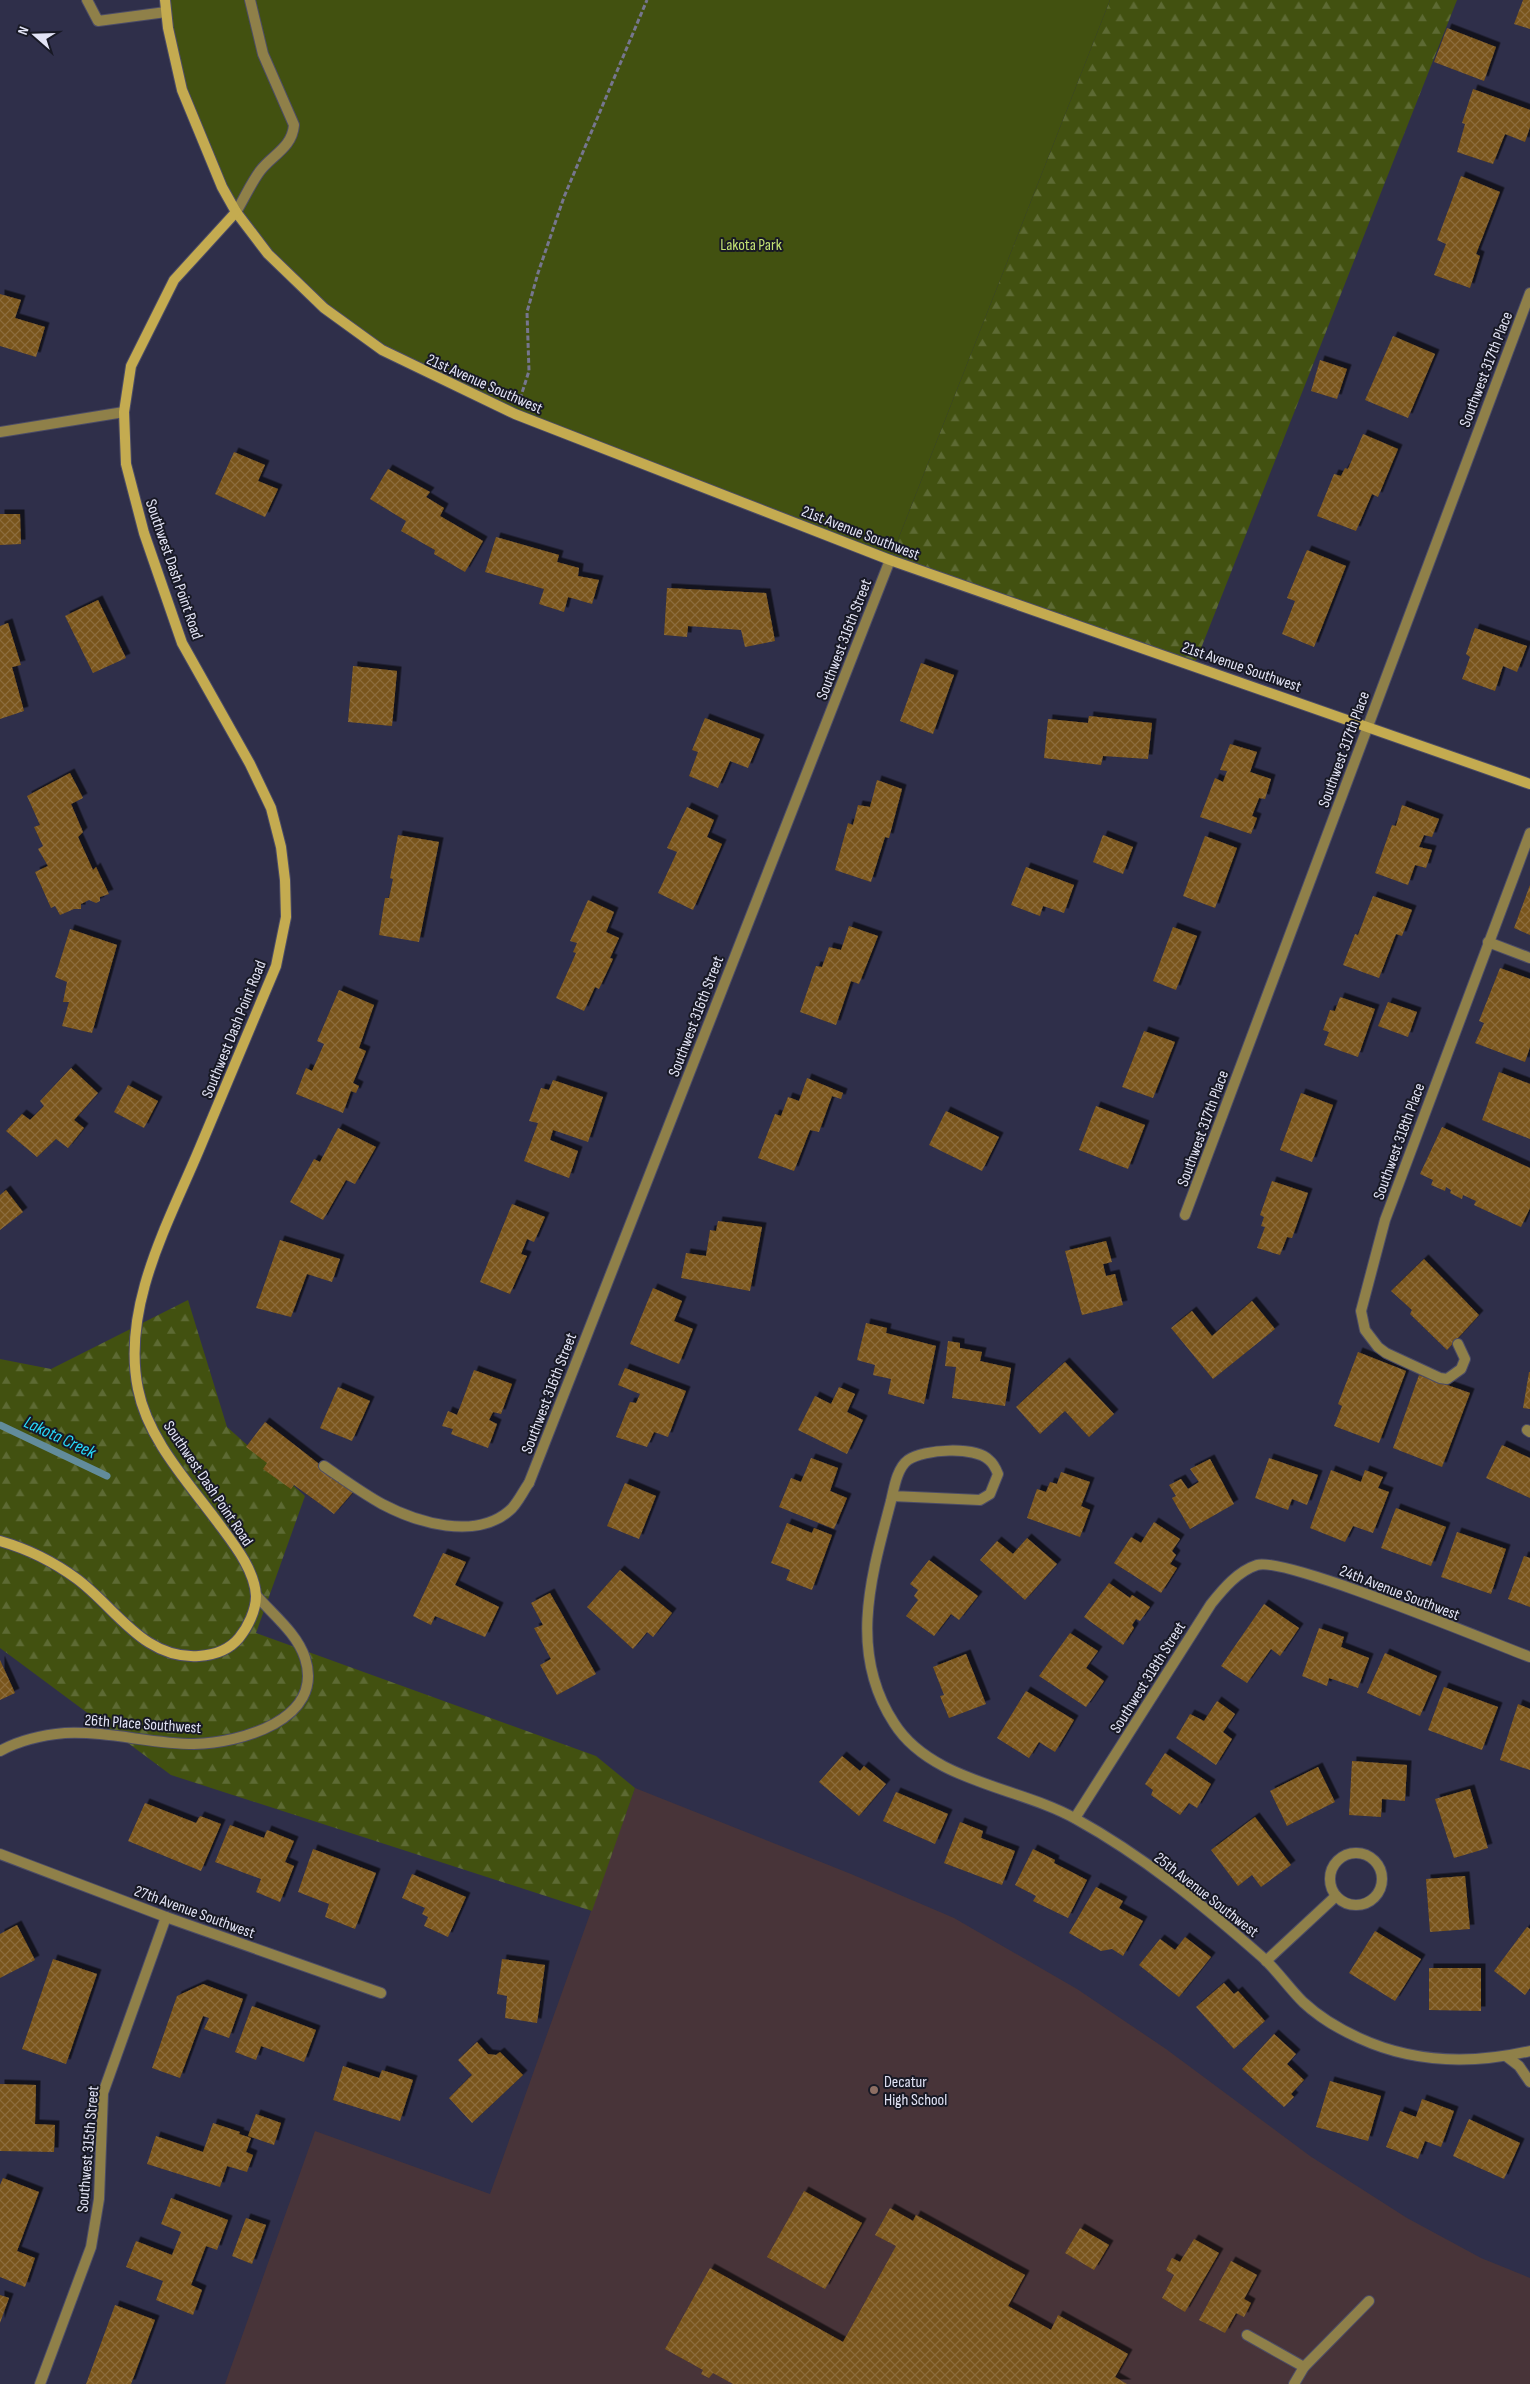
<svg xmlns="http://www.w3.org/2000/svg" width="1530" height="2384" viewBox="0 0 1530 2384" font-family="'Sofia Sans Condensed',sans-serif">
	<defs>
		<pattern id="forest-firs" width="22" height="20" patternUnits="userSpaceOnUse" patternTransform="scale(1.25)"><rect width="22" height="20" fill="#425110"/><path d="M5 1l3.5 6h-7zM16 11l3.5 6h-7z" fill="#5d6a33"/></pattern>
		<pattern id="building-cross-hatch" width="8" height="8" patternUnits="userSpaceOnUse" patternTransform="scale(1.25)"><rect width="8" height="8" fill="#79541a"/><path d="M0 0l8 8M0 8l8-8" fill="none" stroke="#8c6c3c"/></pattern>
		<filter id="shadow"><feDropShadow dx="4.5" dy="-4.5" stdDeviation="0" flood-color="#0009"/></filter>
	</defs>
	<rect width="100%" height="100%" fill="#2f2f4a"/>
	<polygon fill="#483439" points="635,1788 851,1874 954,1918 1077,1989 1166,2049 1310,2156 1407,2218 1481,2258 1530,2278 1530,2384 225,2384 315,2131 490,2194"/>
	<g fill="url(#forest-firs)">
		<polygon points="1110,0 1457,0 1194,666 890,560"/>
		<polygon points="188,1300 227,1427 305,1496 256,1633 596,1756 635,1788 592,1911 171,1775 0,1648 0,1359 51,1369"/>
	</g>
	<polygon fill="#425110" points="165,0 1110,0 890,560 515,414 408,364 324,308 236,212 182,90"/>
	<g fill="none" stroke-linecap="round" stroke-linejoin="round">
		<polyline stroke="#628c9b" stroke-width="7" points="0,1425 107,1476"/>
	</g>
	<g fill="url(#building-cross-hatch)" filter="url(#shadow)">
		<polygon points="1523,0 1530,0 1530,29 1514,24"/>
		<polygon points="1447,28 1496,47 1484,81 1434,62"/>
		<polygon points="1473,89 1530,110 1530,127 1525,142 1505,134 1493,164 1457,152 1465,124 1462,123"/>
		<polygon points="1461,176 1500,192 1476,254 1480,256 1470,288 1434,275 1446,244 1437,240"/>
		<polygon points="0,294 21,300 15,318 45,327 36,357 0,346"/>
		<polygon points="1393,336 1435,354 1408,418 1365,400"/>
		<polygon points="1320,360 1347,369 1337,399 1311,391"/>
		<polygon points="1363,434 1398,449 1378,497 1372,494 1356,531 1317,516 1334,474 1341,476 1345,468 1348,469"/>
		<polygon points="234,452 265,465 258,481 278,489 265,517 215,494"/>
		<polygon points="388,469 430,492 426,497 444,508 440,516 483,541 465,572 434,554 435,550 401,531 406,521 370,499"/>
		<polygon points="0,514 20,514 21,544 0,545"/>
		<polygon points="496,537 559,555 557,562 579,568 578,576 599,580 592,604 568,597 564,612 539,604 544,589 485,572"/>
		<polygon points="1307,550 1346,566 1314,647 1282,634 1295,601 1287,598"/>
		<polygon points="667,588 766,593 775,641 745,647 741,630 688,626 687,637 664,635"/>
		<polygon points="98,600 126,658 93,673 65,616"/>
		<polygon points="8,623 21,665 12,667 24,711 0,719 0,626"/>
		<polygon points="1475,628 1527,646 1517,672 1503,666 1495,691 1462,679 1470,657 1466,654"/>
		<polygon points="921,663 954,675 933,734 900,721"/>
		<polygon points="353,666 397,671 392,726 348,722"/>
		<polygon points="1089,716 1152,723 1148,759 1103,756 1101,765 1044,758 1048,719 1088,723"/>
		<polygon points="705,718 760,739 748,768 730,761 718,788 689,776 698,752 692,750"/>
		<polygon points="1230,744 1257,752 1250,772 1271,779 1265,799 1259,798 1252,816 1257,818 1251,834 1200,817 1215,778 1223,782 1227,771 1220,770"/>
		<polygon points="70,773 83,798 71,804 83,832 78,837 93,870 96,867 109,894 100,897 100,901 96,903 89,900 81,904 81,909 74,909 60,915 55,906 51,908 35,872 48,866 38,849 43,846 34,827 40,825 27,796"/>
		<polygon points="877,780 902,789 889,838 885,837 871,882 835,870 848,823 853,825 858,805 870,807"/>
		<polygon points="1402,805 1439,819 1432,837 1424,835 1419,847 1432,850 1426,868 1415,865 1408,885 1375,873 1392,825 1396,826"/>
		<polygon points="687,807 714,820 707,837 722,844 693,910 658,893 677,852 667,848"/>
		<polygon points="398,835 439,842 419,942 379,935 385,898 389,898 393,879 390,878"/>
		<polygon points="1103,835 1133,847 1123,874 1093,862"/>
		<polygon points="1205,836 1237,848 1215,908 1183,896"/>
		<polygon points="1026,867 1074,885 1064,913 1043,906 1040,916 1011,905"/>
		<polygon points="1530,885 1530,935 1514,928"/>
		<polygon points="1373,896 1412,910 1402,936 1396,934 1379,978 1343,965 1355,934 1358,935"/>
		<polygon points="588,900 614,912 606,932 619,938 610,958 613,959 599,989 595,987 584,1011 556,998 576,953 573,952 577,943 570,941"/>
		<polygon points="849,926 878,936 859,984 851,981 836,1025 800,1012 816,966 822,967 829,947 841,950"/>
		<polygon points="1173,927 1197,936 1176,990 1153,981"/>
		<polygon points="70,929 117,945 92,1033 62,1026 69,1002 63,1002 67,982 55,977"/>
		<polygon points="1500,968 1530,979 1530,1047 1525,1062 1475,1043 1484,1023 1479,1021"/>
		<polygon points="339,990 374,1005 359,1048 366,1051 353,1083 359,1086 356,1093 351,1091 343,1113 296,1094 306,1068 312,1071 324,1044 317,1041"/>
		<polygon points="1340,997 1375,1009 1358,1057 1324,1045 1329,1032 1323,1030 1330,1010 1335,1011"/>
		<polygon points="1388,1002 1417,1012 1408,1037 1378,1026"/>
		<polygon points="1144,1031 1175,1042 1153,1098 1122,1087"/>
		<polygon points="71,1068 98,1093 74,1120 84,1128 68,1148 56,1139 37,1157 6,1131 22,1114 30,1120 44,1106 40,1101"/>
		<polygon points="1499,1072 1530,1084 1530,1139 1482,1120"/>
		<polygon points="807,1078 843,1093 841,1099 832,1096 819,1132 810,1130 794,1171 758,1158 775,1114 781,1116 788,1097 799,1101"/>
		<polygon points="553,1080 603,1097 588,1142 553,1130 550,1140 578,1151 569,1178 524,1161 538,1123 529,1121 541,1088 549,1090"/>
		<polygon points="128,1085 158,1101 144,1128 114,1112"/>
		<polygon points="1301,1093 1333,1105 1312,1162 1280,1150"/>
		<polygon points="1096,1106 1145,1125 1128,1169 1079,1150"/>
		<polygon points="946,1111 999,1137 982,1171 929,1145"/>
		<polygon points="1442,1127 1530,1168 1530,1208 1521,1227 1474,1205 1476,1201 1463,1195 1462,1199 1450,1193 1451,1190 1446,1187 1445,1191 1431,1185 1433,1180 1420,1174"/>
		<polygon points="338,1128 376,1147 355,1184 346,1180 323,1220 290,1202 314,1159 320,1162"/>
		<polygon points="1272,1181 1308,1193 1292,1238 1287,1237 1280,1255 1257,1248 1265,1227 1261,1226 1264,1217 1260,1215"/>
		<polygon points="6,1190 23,1212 0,1230 0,1195"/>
		<polygon points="512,1204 545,1217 534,1242 527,1239 521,1254 527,1256 510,1294 480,1282"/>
		<polygon points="718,1221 762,1227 750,1291 681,1278 686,1253 706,1256 710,1230 716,1231"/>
		<polygon points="280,1240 340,1259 332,1282 307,1274 291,1317 256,1308"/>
		<polygon points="1106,1241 1112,1262 1103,1264 1106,1276 1115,1274 1123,1305 1082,1315 1065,1251"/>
		<polygon points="1424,1259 1479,1315 1447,1350 1410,1314 1412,1310 1391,1291"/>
		<polygon points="653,1288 682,1301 674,1321 693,1329 679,1364 630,1344"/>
		<polygon points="1252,1301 1275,1329 1213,1379 1171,1328 1192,1311 1212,1336"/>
		<polygon points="866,1323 887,1328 886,1333 936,1346 924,1404 888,1394 891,1379 873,1375 875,1365 857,1360"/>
		<polygon points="948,1341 960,1343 960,1348 982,1352 980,1361 1011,1368 1005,1406 952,1398 956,1367 945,1366"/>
		<polygon points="1358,1352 1406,1371 1379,1443 1334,1426 1342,1406 1338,1404"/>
		<polygon points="1065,1362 1114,1414 1089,1437 1065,1411 1040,1434 1016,1407"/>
		<polygon points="625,1368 686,1391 668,1437 654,1432 647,1447 616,1437 630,1402 636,1403 640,1394 618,1385"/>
		<polygon points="474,1370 512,1384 501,1414 493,1412 489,1420 497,1424 488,1448 451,1434 453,1429 442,1426 448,1411 457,1415"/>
		<polygon points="1529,1372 1530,1372 1530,1409 1523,1408"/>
		<polygon points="1419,1375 1470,1393 1442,1467 1393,1448"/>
		<polygon points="338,1387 370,1401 352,1441 320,1428"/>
		<polygon points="839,1387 855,1394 847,1412 863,1420 847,1454 798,1430 815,1396 831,1404"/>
		<polygon points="265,1422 354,1491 334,1514 294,1485 291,1489 263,1469 267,1463 246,1447"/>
		<polygon points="1502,1445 1530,1458 1530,1498 1486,1478"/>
		<polygon points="811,1458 838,1468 830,1491 847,1498 834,1529 779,1507 791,1478 801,1482"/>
		<polygon points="1269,1458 1318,1475 1307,1505 1292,1499 1288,1510 1255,1498"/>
		<polygon points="1210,1459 1234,1504 1190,1529 1172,1498 1176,1496 1169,1485 1181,1479 1188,1489 1199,1482 1190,1469"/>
		<polygon points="1331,1470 1361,1482 1365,1470 1383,1477 1378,1488 1389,1492 1373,1533 1353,1526 1345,1542 1310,1528"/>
		<polygon points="1061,1472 1090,1482 1081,1506 1090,1510 1080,1537 1027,1518 1037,1489 1046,1492 1050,1482 1057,1484"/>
		<polygon points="625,1483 656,1496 639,1539 607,1526"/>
		<polygon points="1396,1508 1446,1527 1431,1566 1381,1548"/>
		<polygon points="1154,1522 1180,1539 1172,1551 1176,1555 1170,1564 1177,1568 1161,1593 1114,1563 1131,1537 1141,1543"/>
		<polygon points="787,1523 812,1533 814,1528 832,1535 812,1590 786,1580 790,1570 771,1563"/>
		<polygon points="1457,1532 1506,1549 1491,1594 1441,1577"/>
		<polygon points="1027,1538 1057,1564 1025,1600 980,1560 997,1541 1013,1554"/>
		<polygon points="443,1553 466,1562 455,1585 499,1607 485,1637 435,1616 431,1625 413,1616"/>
		<polygon points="1524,1556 1530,1558 1530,1607 1508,1599"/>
		<polygon points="929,1560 978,1596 959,1620 951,1614 934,1636 906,1616 918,1600 914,1596 918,1590 910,1584"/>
		<polygon points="620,1570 672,1613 653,1637 647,1632 633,1649 587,1607"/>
		<polygon points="1109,1583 1130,1598 1132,1595 1150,1607 1140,1621 1136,1619 1132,1625 1134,1628 1123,1645 1084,1617"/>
		<polygon points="550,1593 596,1674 557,1695 540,1665 551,1659 534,1628 543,1625 531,1603"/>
		<polygon points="1264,1604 1299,1628 1280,1656 1271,1649 1247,1683 1221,1666"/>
		<polygon points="1319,1628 1344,1637 1341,1647 1369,1658 1358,1688 1329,1678 1327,1686 1302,1676"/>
		<polygon points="1070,1633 1098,1651 1086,1668 1104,1681 1086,1707 1039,1676"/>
		<polygon points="1385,1653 1437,1676 1420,1716 1367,1693"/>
		<polygon points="966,1654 986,1704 949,1718 940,1696 944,1695 933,1667"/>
		<polygon points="0,1660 15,1693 0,1700"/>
		<polygon points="1444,1687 1498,1707 1482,1750 1428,1730"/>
		<polygon points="1026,1691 1074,1720 1055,1752 1039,1742 1029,1758 997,1738"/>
		<polygon points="1217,1701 1235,1714 1223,1732 1232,1739 1216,1765 1176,1738 1190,1714 1204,1721"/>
		<polygon points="1518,1704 1530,1709 1530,1770 1500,1760"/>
		<polygon points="1165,1753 1211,1784 1197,1808 1189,1803 1180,1815 1151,1795 1153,1790 1145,1784"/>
		<polygon points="842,1756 860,1771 864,1766 886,1784 859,1816 819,1782"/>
		<polygon points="1352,1761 1407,1765 1405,1801 1382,1799 1381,1817 1349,1815"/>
		<polygon points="1318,1767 1335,1802 1287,1826 1270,1791"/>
		<polygon points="1470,1789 1488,1848 1454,1858 1435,1799"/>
		<polygon points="896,1792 948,1814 935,1844 883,1821"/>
		<polygon points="145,1803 196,1823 200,1816 221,1824 201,1871 128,1841"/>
		<polygon points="1255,1817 1291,1865 1261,1887 1252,1875 1238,1886 1211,1850"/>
		<polygon points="960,1822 983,1831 981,1838 1015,1851 1002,1885 944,1863"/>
		<polygon points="230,1825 264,1838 267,1830 294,1841 285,1862 294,1866 280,1902 256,1892 261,1879 215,1862"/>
		<polygon points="313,1849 376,1873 355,1929 325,1917 329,1904 298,1892"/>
		<polygon points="1033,1849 1055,1860 1054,1863 1087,1880 1068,1918 1033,1901 1036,1896 1015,1885"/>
		<polygon points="412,1874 466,1897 448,1937 424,1926 428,1917 422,1914 425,1908 402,1898"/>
		<polygon points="1465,1876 1470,1929 1430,1932 1426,1879"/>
		<polygon points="1096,1887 1123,1901 1119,1908 1143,1921 1123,1956 1112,1949 1101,1951 1069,1933"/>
		<polygon points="17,1925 35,1960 0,1978 0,1934"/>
		<polygon points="1527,1927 1530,1929 1530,1988 1525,1995 1494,1971"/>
		<polygon points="1375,1931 1421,1959 1395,2001 1349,1973"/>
		<polygon points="1185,1937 1211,1957 1179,1997 1139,1965 1160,1939 1175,1950"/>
		<polygon points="53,1959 97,1974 66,2064 22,2049"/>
		<polygon points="502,1959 545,1965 537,2023 505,2018 507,1996 497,1994"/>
		<polygon points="1429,1968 1481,1968 1481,2011 1429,2010"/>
		<polygon points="1224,1983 1234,1994 1238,1991 1265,2021 1234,2049 1196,2007"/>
		<polygon points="203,1984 243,1999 229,2038 204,2029 209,2018 203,2016 180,2078 152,2068 177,1996"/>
		<polygon points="252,2006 316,2030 304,2062 261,2046 256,2060 235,2052"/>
		<polygon points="1274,2034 1296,2054 1287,2064 1304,2080 1291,2094 1294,2097 1284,2107 1242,2069"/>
		<polygon points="477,2042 488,2054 496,2055 500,2052 523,2075 472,2123 449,2098 472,2075 458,2060"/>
		<polygon points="343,2066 379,2078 382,2070 413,2080 400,2121 333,2100"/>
		<polygon points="1330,2081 1381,2096 1368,2141 1316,2127"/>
		<polygon points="0,2084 36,2085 35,2124 55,2125 54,2152 0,2151"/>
		<polygon points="1422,2099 1454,2111 1441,2147 1425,2141 1418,2159 1386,2147 1400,2111 1416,2117"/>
		<polygon points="256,2114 281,2123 274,2145 248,2136"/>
		<polygon points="1469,2119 1520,2143 1504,2179 1453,2156"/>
		<polygon points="213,2123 240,2132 239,2134 251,2138 246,2152 253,2155 247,2172 227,2166 220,2187 147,2164 156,2136 203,2152"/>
		<polygon points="3,2178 39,2192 17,2251 35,2258 25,2287 0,2277 0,2185"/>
		<polygon points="804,2191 862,2223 825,2289 767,2257"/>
		<polygon points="171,2198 228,2220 217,2250 206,2246 191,2285 202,2290 193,2315 156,2300 163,2281 126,2267 136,2241 172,2255 181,2232 161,2224"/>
		<polygon points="890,2208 913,2221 916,2215 1025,2275 1008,2306 1051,2330 1058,2315 1128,2354 1115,2377 1127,2384 733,2384 713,2373 709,2378 701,2374 703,2370 665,2349 710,2268 843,2342 896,2246 875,2235"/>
		<polygon points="246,2218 266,2225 252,2264 232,2256"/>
		<polygon points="1080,2228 1109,2245 1094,2270 1065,2253"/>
		<polygon points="1194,2239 1219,2253 1185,2312 1162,2298 1174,2275 1166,2270 1172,2258 1180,2262"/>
		<polygon points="1231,2261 1257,2275 1244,2299 1251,2303 1244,2317 1236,2313 1225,2333 1199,2320"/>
		<polygon points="0,2295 9,2298 0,2323"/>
		<polygon points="115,2305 155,2320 131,2384 86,2384"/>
	</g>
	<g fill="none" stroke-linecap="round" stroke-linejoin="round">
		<g stroke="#4c4c66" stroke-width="12">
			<g id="service">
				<polyline points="87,0 98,21 166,12"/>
				<path d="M236 212C244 199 251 183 260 171 272 155 292 148 294 125L263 54 250 0"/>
				<polyline points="1488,942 1530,958"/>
				<polyline points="1458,1344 1465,1359 1461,1369 1447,1379 1440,1378 1386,1353 1378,1347 1365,1330 1361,1311 1385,1220 1530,833"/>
				<path d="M324 1466C343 1479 362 1493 382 1504 418 1523 475 1540 509 1511 517 1505 523 1491 529 1483"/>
				<polyline points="1247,2335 1304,2367"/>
				<polyline points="1294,2384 1304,2367 1369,2301"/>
			</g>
		</g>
		<g stroke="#4c4c66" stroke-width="12">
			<g id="minor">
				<polyline points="0,432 124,412"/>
				<polyline points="1185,1215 1530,293"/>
				<polyline points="1527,1430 1530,1432"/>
				<polyline points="529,1483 890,560"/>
				<path d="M892 1496 980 1500 990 1494 998 1474C996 1469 993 1463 989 1460 975 1446 924 1449 908 1460 897 1468 894 1488 891 1501 871 1577 848 1652 894 1723 931 1782 1020 1787 1076 1819 1143 1856 1203 1905 1261 1956 1276 1969 1288 1987 1303 2002 1319 2017 1339 2029 1359 2038 1413 2063 1473 2064 1530 2051"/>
				<path d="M0 1751C20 1740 42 1735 65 1733 109 1731 151 1744 194 1744 240 1743 325 1720 305 1658 297 1633 272 1614 256 1595"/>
				<path d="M1075 1818 1211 1604C1223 1589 1238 1571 1257 1565 1284 1556 1490 1642 1530 1657"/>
				<circle cx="1356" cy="1879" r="26"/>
				<polyline points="0,1854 166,1917 381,1993"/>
				<polyline points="1266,1961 1336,1896"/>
				<polyline points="1506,2056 1519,2066 1530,2082"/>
				<polyline points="40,2384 91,2247 99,2199 103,2093 166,1917"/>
			</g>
		</g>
		<g stroke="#4c4c66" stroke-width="12">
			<g id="secondary">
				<polyline points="165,0 168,28 182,90 222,187 236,212 268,254 324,308 382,350 515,414 890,560 1530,784"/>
				<path d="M0 1541C28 1549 54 1562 77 1579 116 1608 144 1660 199 1656 214 1655 229 1650 239 1638 248 1627 256 1610 256 1596 255 1570 233 1543 219 1524 189 1483 148 1440 138 1389 121 1305 170 1220 201 1145 226 1085 251 1026 276 966L286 917 285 880 281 847 271 808 250 764 182 643 144 533 126 464 124 412 131 366 174 280 236 212"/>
			</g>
		</g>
		<polyline stroke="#76768e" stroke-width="3" stroke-dasharray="5 2.5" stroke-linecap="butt" points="520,399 529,371 527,312 538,273 564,197 647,0"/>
		<use href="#service" stroke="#8f8049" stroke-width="10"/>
		<use href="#minor" stroke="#8f8049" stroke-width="10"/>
		<use href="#secondary" stroke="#c4ab50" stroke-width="10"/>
	</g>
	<circle fill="#8d6e63" stroke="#181925" stroke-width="2" cx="874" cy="2090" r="5"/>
	<g text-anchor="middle" stroke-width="4" stroke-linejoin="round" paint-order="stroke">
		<g font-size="16" fill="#c2e174" stroke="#181925">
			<text x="751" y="250">Lakota Park</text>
		</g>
		<g font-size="16" fill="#e3e4f6" stroke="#181925">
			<text transform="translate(1485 369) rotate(-69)" y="6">Southwest 317th Place</text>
			<text transform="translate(485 383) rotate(24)" y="6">21st Avenue Southwest</text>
			<text transform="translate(861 532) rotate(21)" y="6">21st Avenue Southwest</text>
			<text transform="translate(175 569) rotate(71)" y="6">Southwest Dash Point Road</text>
			<text transform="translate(843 639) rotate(-69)" y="6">Southwest 316th Street</text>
			<text transform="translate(1242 666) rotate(19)" y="6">21st Avenue Southwest</text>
			<text transform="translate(1343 749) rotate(-70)" y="6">Southwest 317th Place</text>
			<text transform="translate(695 1016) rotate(-69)" y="6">Southwest 316th Street</text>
			<text transform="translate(233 1029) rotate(-68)" y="6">Southwest Dash Point Road</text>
			<text transform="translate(1202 1128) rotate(-70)" y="6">Southwest 317th Place</text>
			<text transform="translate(1398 1141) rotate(-70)" y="6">Southwest 318th Place</text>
			<text transform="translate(548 1393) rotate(-69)" y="6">Southwest 316th Street</text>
			<text transform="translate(209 1483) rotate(56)" y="6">Southwest Dash Point Road</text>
			<text transform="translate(1400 1592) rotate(21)" y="6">24th Avenue Southwest</text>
			<text transform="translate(1147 1677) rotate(-58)" y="6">Southwest 318th Street</text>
			<text transform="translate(143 1723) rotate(4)" y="6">26th Place Southwest</text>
			<text transform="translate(1207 1894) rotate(38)" y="6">25th Avenue Southwest</text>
			<text transform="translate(195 1911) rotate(20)" y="6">27th Avenue Southwest</text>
			<text transform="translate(87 2149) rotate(-85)" y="6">Southwest 315th Street</text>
		</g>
		<g font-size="16" fill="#e3e4f6" stroke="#181925" text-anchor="start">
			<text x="884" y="2087">Decatur<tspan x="884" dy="18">High School</tspan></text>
		</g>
		<g font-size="18" font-style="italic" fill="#27dbfc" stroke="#181925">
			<text transform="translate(60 1437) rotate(25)" y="6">Lakota Creek</text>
		</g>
	</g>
	<g transform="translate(35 35) rotate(290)" stroke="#181925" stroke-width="4" paint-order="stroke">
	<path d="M0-4L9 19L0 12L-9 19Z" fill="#e3e4f6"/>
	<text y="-8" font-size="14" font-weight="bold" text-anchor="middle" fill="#e3e4f6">N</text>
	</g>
</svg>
